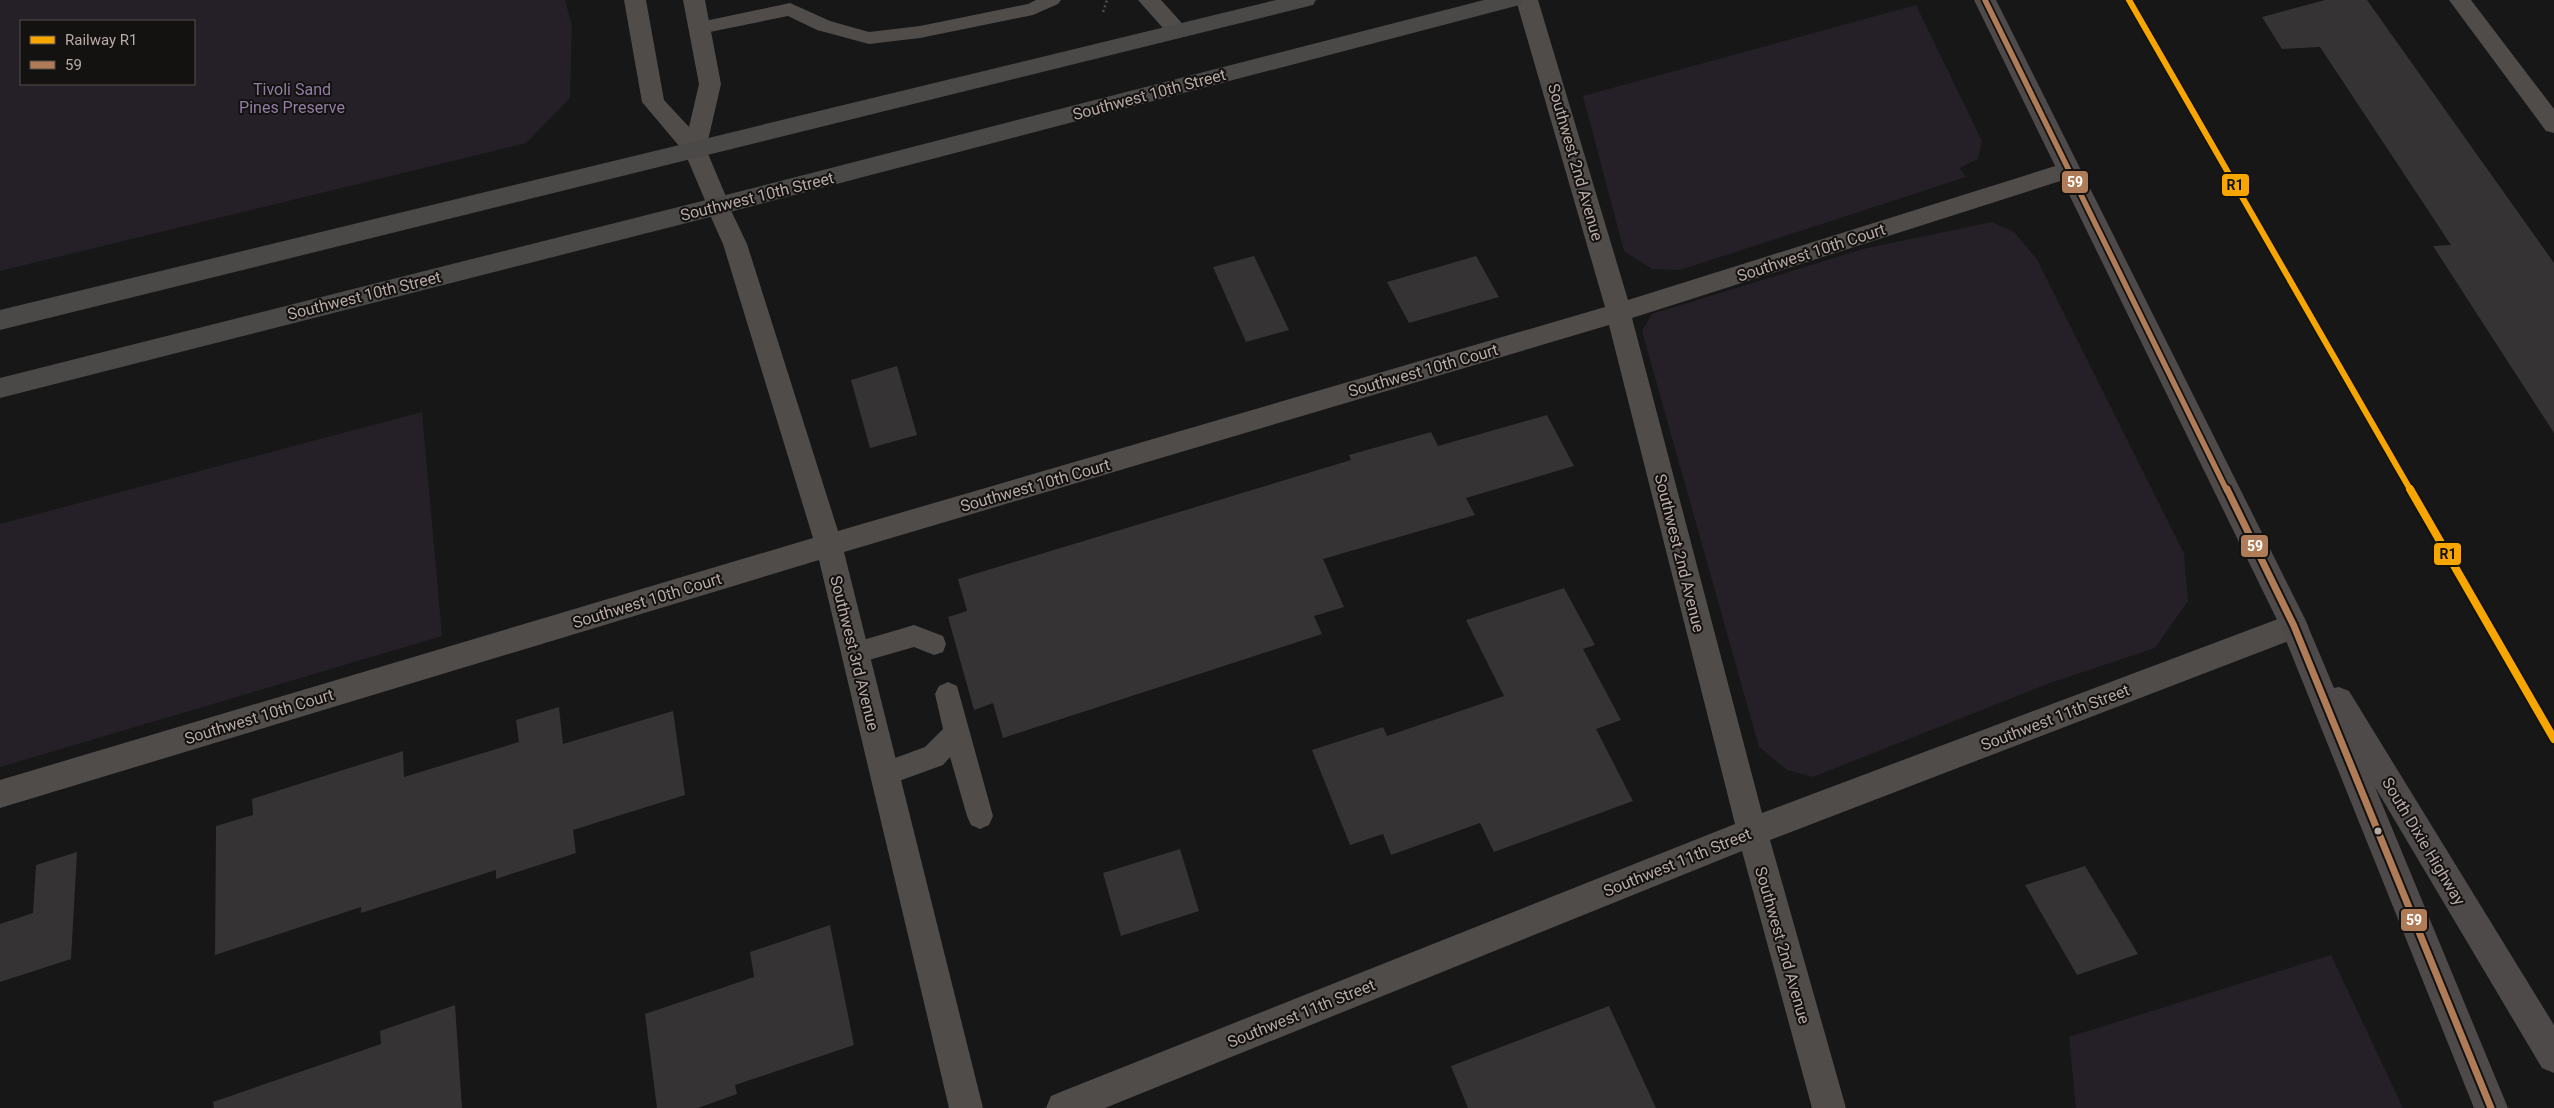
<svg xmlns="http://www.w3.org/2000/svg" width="2554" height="1108" viewBox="0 0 2554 1108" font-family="Roboto,sans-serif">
	<rect width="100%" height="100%" fill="#171717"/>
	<g fill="#252028" fill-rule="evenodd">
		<path d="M0 0H565L572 26 570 98 526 143 0 271ZM21 21H194V84H21Z"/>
		<polygon points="1916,5 1982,141 1978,159 1959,168 1966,177 1680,270 1652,269 1624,251 1583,96"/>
		<polygon points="1992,222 2014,232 2036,258 2184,554 2188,601 2155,648 2047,684 1813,777 1787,770 1759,747 1642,331 1652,314 1863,249"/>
		<polygon points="422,412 442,636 0,767 0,524"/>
		<polygon points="2331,955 2403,1108 2076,1108 2069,1037"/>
	</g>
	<g fill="#353333">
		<polygon points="2325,0 2367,0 2554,263 2554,433 2433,246 2451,245 2320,47 2282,49 2262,17"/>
		<polygon points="1254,256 1289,330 1246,342 1213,267"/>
		<polygon points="1476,256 1499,297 1409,323 1387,282"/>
		<polygon points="897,366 917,435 870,448 851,380"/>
		<polygon points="1547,415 1574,466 1466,498 1475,515 1323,559 1344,607 1314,616 1322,634 1003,738 993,703 974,710 948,617 967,611 958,579 1351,460 1349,455 1431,432 1438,446"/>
		<polygon points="1564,588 1595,645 1583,649 1621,720 1596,729 1633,801 1494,852 1480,823 1391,855 1383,834 1350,845 1312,750 1383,727 1387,736 1504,696 1466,620"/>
		<polygon points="559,707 563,744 673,711 685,795 573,830 576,853 496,879 496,870 361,913 361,907 215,955 216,826 253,815 252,799 403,751 404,777 519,742 516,720"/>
		<polygon points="1180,849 1199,911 1121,936 1103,873"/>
		<polygon points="77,852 71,959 0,982 0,924 33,913 36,865"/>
		<polygon points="2085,866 2138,954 2077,975 2025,885"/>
		<polygon points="830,925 854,1045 735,1085 737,1094 698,1108 657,1108 645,1014 754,977 750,952"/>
		<polygon points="455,1005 462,1108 214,1108 213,1102 381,1044 380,1031"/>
		<polygon points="1609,1006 1656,1108 1468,1108 1451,1066"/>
	</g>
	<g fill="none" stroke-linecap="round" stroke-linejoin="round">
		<polyline stroke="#514d4d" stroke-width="2.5" stroke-dasharray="2 3" stroke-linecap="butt" points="1103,12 1107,0"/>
		<g fill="#504c4a" fill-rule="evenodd">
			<polygon points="1036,0 1061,0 1058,4 1033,15 920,38 869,44 817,30 788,16 700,34 693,32 691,28 693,24 700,22 790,3 830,21 869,32 920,26 1028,4"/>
			<polygon points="914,625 943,636 946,644 943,652 934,655 914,647 855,664 846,661 843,653 846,645"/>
			<polygon points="948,682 957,686 993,816 989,825 980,829 971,825 967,816 950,757 943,765 885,786 876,783 872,774 876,765 925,747 943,729 935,694 939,686"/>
		</g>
		<g fill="#504c4a" fill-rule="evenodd">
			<polygon points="1138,0 1161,0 1189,31 1186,36 1178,38 1170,36"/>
			<polygon points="1516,0 1538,0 1628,300 2068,162 2076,164 2080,170 2076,176 1632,318 1762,813 2294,613 2304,617 2308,626 2304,635 1770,840 1846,1108 1812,1108 1742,851 1105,1108 1046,1108 1051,1096 1063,1091 1735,824 1609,325 844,552 983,1108 949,1108 819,560 0,808 0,780 813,538 723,244 706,206 710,200 718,197 726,200 747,244 838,531 1605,307"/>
			<polygon points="2449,0 2471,0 2554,109 2554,133 2546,131"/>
		</g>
		<polygon fill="#504c4a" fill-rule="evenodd" points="624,0 646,0 664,100 689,127 699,84 683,0 705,0 721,84 706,149 730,206 726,212 718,215 710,212 685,153 642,102"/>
		<polygon fill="#4e4a49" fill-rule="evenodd" points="1974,0 1996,0 2304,617 2334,688 2339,687 2349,691 2554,1025 2554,1073 2542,1068 2375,787 2508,1108 2474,1108 2281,628"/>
		<g fill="#4b4948" fill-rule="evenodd">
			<polygon points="1276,0 1316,0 1313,5 1305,7 0,330 0,310"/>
			<polygon points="1484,0 1523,0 1520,5 1512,7 718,215 0,398 0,378 718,197"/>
		</g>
		<g stroke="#131211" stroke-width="9">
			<polyline id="bus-1-far1" points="1985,0 2227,491"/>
		</g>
		<g stroke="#131211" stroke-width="11">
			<polyline id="bus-1" points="2227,489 2294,626 2491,1108"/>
		</g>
		<use href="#bus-1-far1" stroke="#b07c57" stroke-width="5.5"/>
		<use href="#bus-1" stroke="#b07c57" stroke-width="7"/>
		<g stroke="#131211" stroke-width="9">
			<polyline id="rail-1-far1" points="2129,0 2411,491"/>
		</g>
		<g stroke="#131211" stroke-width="12">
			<polyline id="rail-1" points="2410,489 2554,739"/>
		</g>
		<use href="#rail-1-far1" stroke="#f7a600" stroke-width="6"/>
		<use href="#rail-1" stroke="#f7a600" stroke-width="8"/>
	</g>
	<circle fill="#b8aaa7" stroke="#131211" stroke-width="2" cx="2378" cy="831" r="4.5"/>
	<g text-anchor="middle" stroke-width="4" stroke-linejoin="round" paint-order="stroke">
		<g font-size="16" fill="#927da4" stroke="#131211">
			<text x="292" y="95">Tivoli Sand<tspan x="292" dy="18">Pines Preserve</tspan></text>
		</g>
		<g font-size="16" fill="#b8aaa7" stroke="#131211">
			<text transform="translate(1149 94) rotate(-15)" y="6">Southwest 10th Street</text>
			<text transform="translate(1576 162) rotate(74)" y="6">Southwest 2nd Avenue</text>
			<text transform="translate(757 196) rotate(-14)" y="6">Southwest 10th Street</text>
			<text transform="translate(1811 252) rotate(-18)" y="6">Southwest 10th Court</text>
			<text transform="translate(364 295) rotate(-14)" y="6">Southwest 10th Street</text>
			<text transform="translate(1423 370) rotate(-16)" y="6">Southwest 10th Court</text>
			<text transform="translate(1035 485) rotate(-16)" y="6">Southwest 10th Court</text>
			<text transform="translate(1680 553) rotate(76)" y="6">Southwest 2nd Avenue</text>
			<text transform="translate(647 600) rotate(-17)" y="6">Southwest 10th Court</text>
			<text transform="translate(855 653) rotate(76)" y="6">Southwest 3rd Avenue</text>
			<text transform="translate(259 716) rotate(-17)" y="6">Southwest 10th Court</text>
			<text transform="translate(2055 717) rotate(-21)" y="6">Southwest 11th Street</text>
			<text transform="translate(2424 841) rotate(59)" y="6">South Dixie Highway</text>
			<text transform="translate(1677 862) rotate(-22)" y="6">Southwest 11th Street</text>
			<text transform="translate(1783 945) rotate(74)" y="6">Southwest 2nd Avenue</text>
			<text transform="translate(1301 1013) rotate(-22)" y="6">Southwest 11th Street</text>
		</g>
	</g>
	<g stroke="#131211" stroke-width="2">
		<rect x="2061" y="170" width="28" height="24" rx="5" fill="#b07c57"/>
		<rect x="2221" y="173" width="29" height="24" rx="5" fill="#f7a600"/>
		<rect x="2240" y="534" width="29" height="24" rx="5" fill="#b07c57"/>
		<rect x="2433" y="542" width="29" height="24" rx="5" fill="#f7a600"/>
		<rect x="2400" y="908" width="28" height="24" rx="5" fill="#b07c57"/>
	</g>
	<g font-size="14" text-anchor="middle" font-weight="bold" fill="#fff">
		<text x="2075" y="187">59</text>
		<text x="2255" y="551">59</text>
		<text x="2414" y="925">59</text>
	</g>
	<g font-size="14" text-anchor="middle" font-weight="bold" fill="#111">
		<text x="2235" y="190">R1</text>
		<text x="2448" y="559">R1</text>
	</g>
	<rect x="20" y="20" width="175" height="65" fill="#131211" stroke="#554f4d"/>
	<rect x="30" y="36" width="25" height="8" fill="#f7a600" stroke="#554f4d"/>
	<text x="65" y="45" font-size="15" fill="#b8aaa7">Railway R1</text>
	<rect x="30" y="61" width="25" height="8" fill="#b07c57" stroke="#554f4d"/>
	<text x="65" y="70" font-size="15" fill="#b8aaa7">59</text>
</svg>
